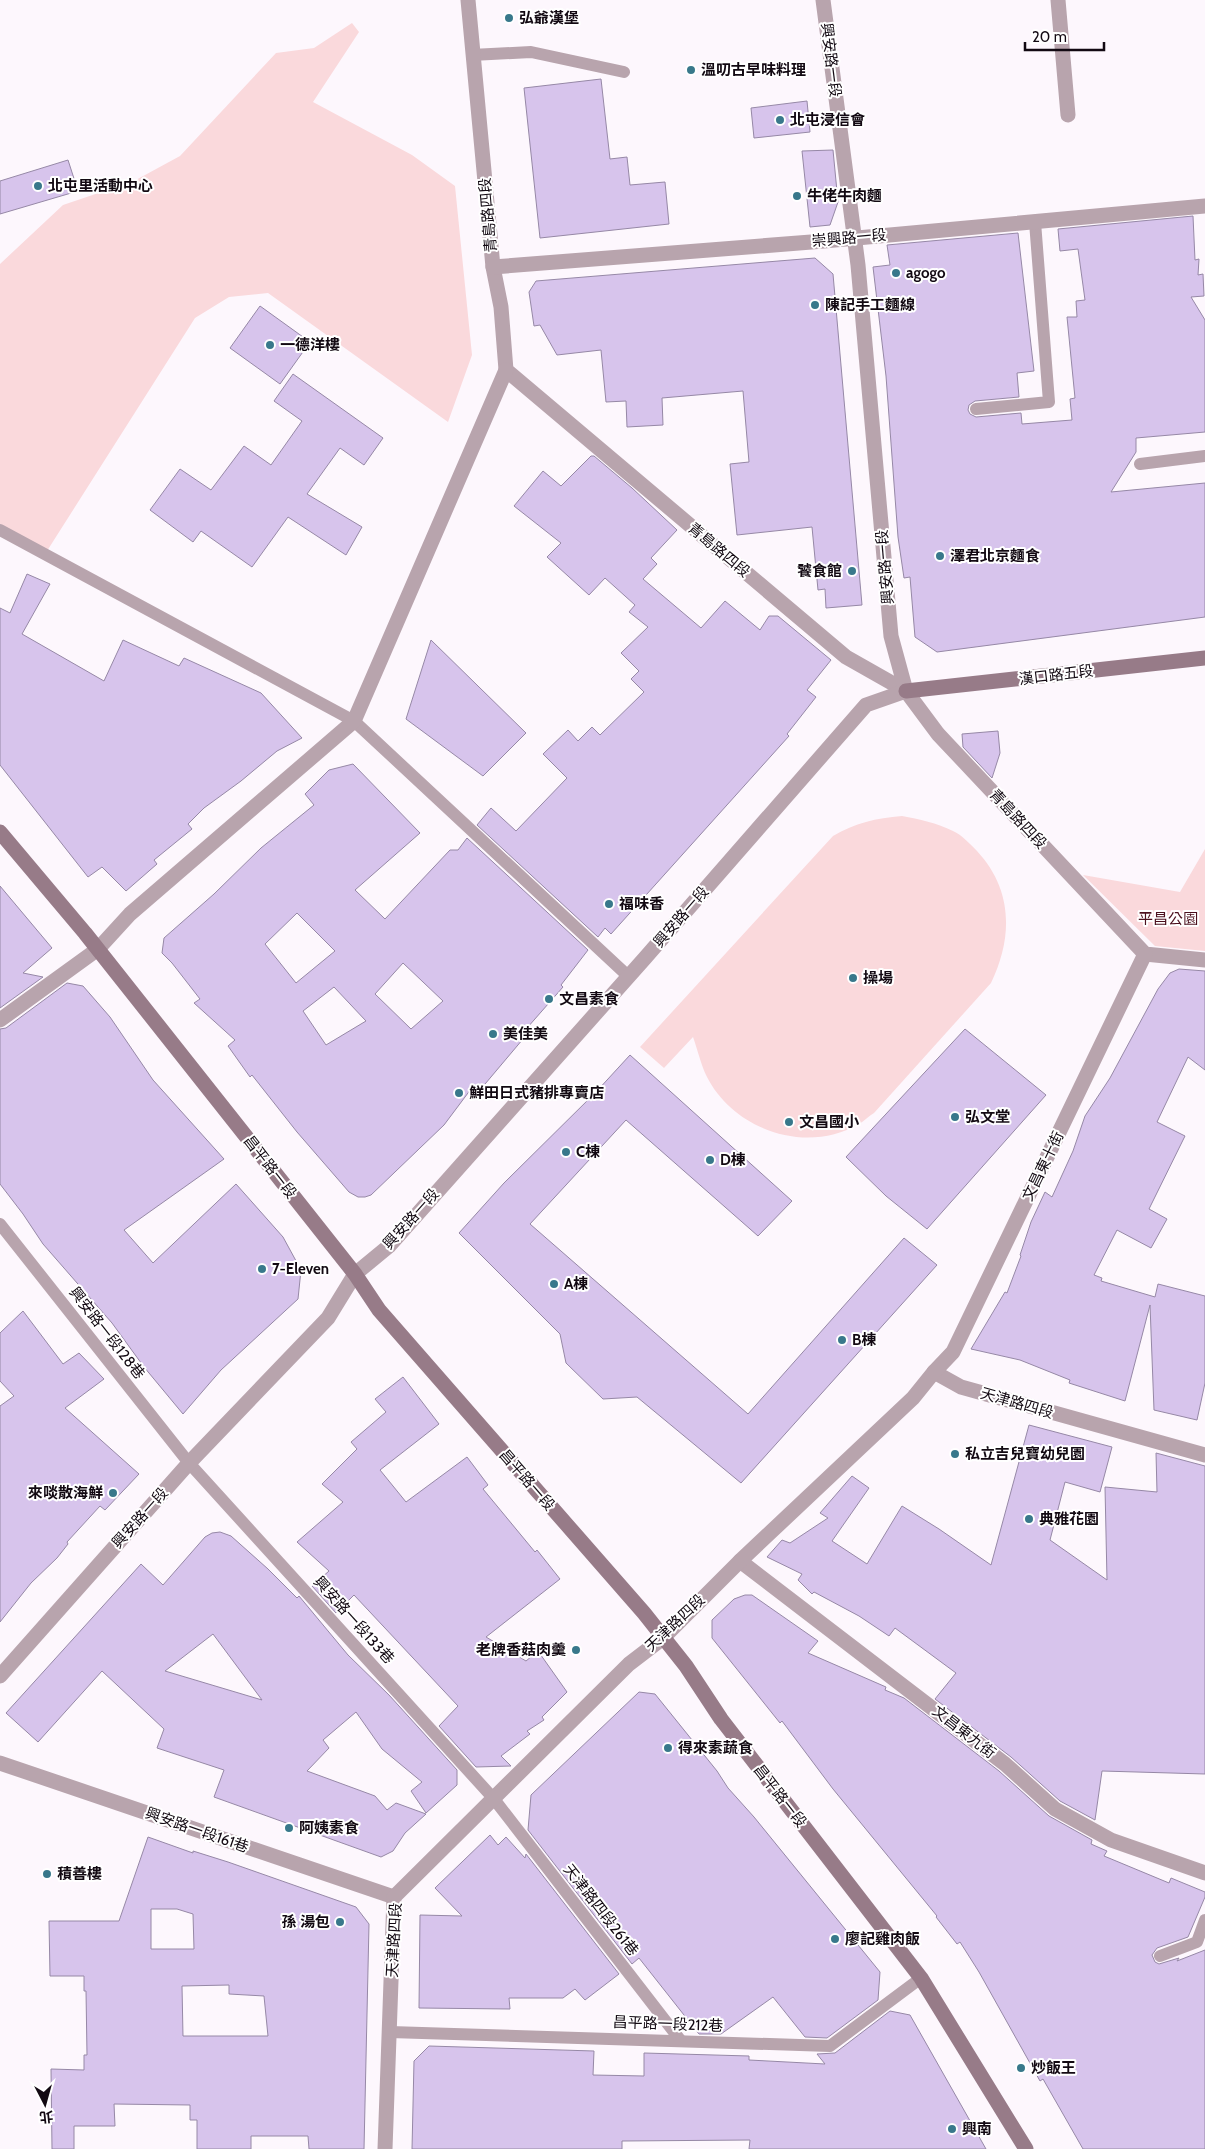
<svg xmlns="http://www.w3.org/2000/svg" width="1205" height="2149" viewBox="0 0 1205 2149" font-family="Cabin,'Noto Sans TC',sans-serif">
	<rect width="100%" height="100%" fill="#fdf7fd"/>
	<g fill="#fad9dc">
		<polygon points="352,23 359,32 313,102 412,155 455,186 472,355 448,422 268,293 229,297 195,318 47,551 0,524 0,264 63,205 134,181 180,156 276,53 314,48"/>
		<path d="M902 816C919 819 937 823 953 831 962 835 970 844 977 851 1013 890 1013 937 991 983L874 1113C869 1116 864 1121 859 1124 806 1155 734 1130 707 1077 701 1065 698 1051 693 1037L664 1068 640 1047 833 836C855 823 876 818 902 816Z"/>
		<polygon points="1205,849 1205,951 1155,946 1083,875 1180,892"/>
	</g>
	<g fill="#d7c4ec" stroke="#9688a6" fill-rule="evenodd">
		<polygon points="601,79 610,159 627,157 630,185 665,182 669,224 540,238 524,88"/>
		<polygon points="807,101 810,132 754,138 751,108"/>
		<polygon points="833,150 838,202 830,225 810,227 802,151"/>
		<polygon points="68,160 78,191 0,214 0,181"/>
		<polygon points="1193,216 1195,260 1199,259 1198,275 1203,274 1204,296 1191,297 1205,320 1205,432 1136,438 1136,452 1111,492 1205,483 1205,617 937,652 915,637 910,577 904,578 898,537 886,376 873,267 890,265 887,245 1018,233 1034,371 1017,373 1019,397 975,401 969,405 968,410 970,414 976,417 1021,413 1022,424 1072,420 1070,399 1075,398 1067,317 1077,317 1076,301 1085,300 1078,249 1060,251 1058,229"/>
		<polygon points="815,258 833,274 862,605 826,608 825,589 818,590 812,527 737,535 730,464 749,462 743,391 662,398 663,425 627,427 626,401 606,402 601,350 557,355 540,325 534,326 529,292 536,281"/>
		<polygon points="260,306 310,342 280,384 230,348"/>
		<polygon points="293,374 383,438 364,465 340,448 307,494 362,527 346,555 288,517 252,567 201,531 193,542 150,510 180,469 211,490 244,446 271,465 302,421 274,401"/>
		<polygon points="591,456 594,456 632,488 677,530 651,558 657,564 643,579 701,628 725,601 760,630 769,616 778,616 831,660 807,690 816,697 787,734 789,736 611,934 605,928 598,937 477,825 491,808 516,831 567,778 543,754 568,730 578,741 592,727 600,735 644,692 631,679 639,671 621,653 648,627 629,612 635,605 605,578 589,595 547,557 561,543 514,506 543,471 561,486"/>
		<polygon points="27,574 50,584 22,634 104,681 123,640 179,666 184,658 261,693 302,738 277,751 241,781 204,808 188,824 192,829 154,860 157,864 126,891 102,867 88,877 0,765 0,608 10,613"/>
		<polygon points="431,640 526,733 483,776 406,719"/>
		<polygon points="998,731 1000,753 992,778 963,747 962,734"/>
		<path d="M353 764 420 833 355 890 385 919 450 850H458L467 838 588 950 561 985 563 987 520 1036 523 1039 480 1090 474 1085 444 1125 371 1195 365 1197H358L349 1192 297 1132 252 1075 250 1077 228 1046 235 1040 194 1003 200 999 172 963 162 953 164 938 214 894 261 848 314 805 305 794 329 770ZM297 913 335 951 296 983 265 944ZM403 963 443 1001 411 1029 375 994ZM334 987 366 1021 326 1045 303 1011Z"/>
		<polygon points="0,886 52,948 23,973 43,977 0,1008"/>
		<polygon points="1179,969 1205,971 1205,1070 1188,1057 1157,1122 1185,1136 1149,1209 1167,1219 1151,1248 1117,1230 1094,1275 1102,1278 1101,1281 1155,1297 1158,1284 1205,1296 1205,1383 1197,1420 1154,1410 1150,1305 1125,1401 1069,1383 1070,1380 1020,1360 971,1349 1005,1292 1007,1293 1021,1256 1020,1255 1031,1222 1045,1192 1052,1197 1073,1151 1085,1116 1110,1078 1158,989 1170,973"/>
		<polygon points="67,983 83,986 110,1017 153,1080 224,1159 124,1230 153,1263 236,1184 283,1237 301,1270 298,1299 221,1370 183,1414 144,1367 112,1323 43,1244 23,1214 0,1184 0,1029 6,1028"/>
		<polygon points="965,1029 1046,1095 927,1229 886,1196 846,1157"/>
		<polygon points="630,1055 792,1201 758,1236 626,1120 530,1224 748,1414 904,1238 937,1265 741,1483 637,1397 603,1399 566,1363 560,1334 459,1233 504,1183 596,1092"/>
		<polygon points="23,1311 63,1364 79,1353 104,1379 65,1408 139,1474 105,1510 100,1506 67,1542 68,1544 57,1558 31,1583 0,1622 0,1406 14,1396 0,1381 0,1333"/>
		<polygon points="403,1377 439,1424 380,1470 406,1502 467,1457 488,1485 483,1489 535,1552 537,1550 560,1579 486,1637 526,1661 538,1651 567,1692 542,1717 544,1720 527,1731 530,1734 501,1756 511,1766 476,1767 439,1726 458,1706 354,1595 336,1613 312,1586 329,1571 297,1542 343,1502 322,1484 357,1449 351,1442 386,1412 375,1399"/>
		<polygon points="1029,1425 1112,1447 1100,1492 1065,1482 1050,1540 1107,1580 1105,1487 1157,1492 1156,1453 1205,1466 1205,1774 1102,1771 1095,1820 1060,1801 1011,1757 935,1699 956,1673 895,1628 889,1636 859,1616 814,1592 812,1594 798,1580 802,1574 767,1557 782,1540 790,1543 828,1518 820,1513 852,1476 869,1488 832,1541 867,1564 902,1506 939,1529 991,1565"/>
		<path d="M220 1532 231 1536 268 1569 297 1598 299 1596 348 1655 389 1695 457 1770V1785L426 1813 411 1791 422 1782 382 1749 356 1712 323 1740 329 1748 307 1771 375 1796 387 1810 396 1803 426 1814 405 1833 393 1851 381 1857 214 1797 224 1770 157 1748 164 1729 102 1671 38 1742 6 1713 141 1564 163 1585 205 1537 212 1533ZM213 1634 262 1700 165 1671Z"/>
		<polygon points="745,1595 752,1595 818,1641 808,1653 886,1687 885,1690 904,1698 999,1771 1049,1816 1092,1840 1091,1844 1107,1851 1104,1856 1169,1883 1171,1878 1205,1892 1205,1897 1188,1937 1157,1948 1152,1955 1155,1962 1159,1964 1179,1958 1177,1961 1205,1950 1205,2149 1083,2149 1043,2079 1040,2081 979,1972 960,1942 957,1944 936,1917 937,1916 833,1789 782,1721 780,1723 712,1638 712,1620 734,1599"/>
		<polygon points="639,1692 655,1694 717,1771 728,1788 754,1817 880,1972 878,2000 827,2038 805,2037 773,1997 721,2034 699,2034 639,1958 632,1964 528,1830 531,1795"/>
		<polygon points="490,1835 498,1845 506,1837 525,1858 526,1854 619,1974 585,2000 575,1989 563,1998 509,1998 510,2009 419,2008 420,1915 462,1916 435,1888"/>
		<path d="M148 1837 193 1853V1851L228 1862 356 1907 369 1924 364 2149H309L308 2136H251V2149H197V2120H190V2105L114 2104 115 2126H74V2149H52L51 2069 84 2070V2055H87L86 1991H84V1976H50L49 1921H119ZM151 1909H177L193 1914 194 1949H151ZM229 1985V1994L264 1996 268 2036H183L182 1986Z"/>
		<polygon points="890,2011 910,2015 986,2149 749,2149 750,2140 622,2141 622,2149 412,2149 414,2061 429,2046 594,2051 593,2075 644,2076 644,2053 749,2056 749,2060 825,2064 817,2054 835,2053"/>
	</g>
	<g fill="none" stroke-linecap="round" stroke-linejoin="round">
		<g stroke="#b8a4ad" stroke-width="12">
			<polyline points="472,55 531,52 624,72"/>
			<polyline points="976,409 1049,402 1035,222"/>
			<polyline points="1140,464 1205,456"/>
			<polyline points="0,530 354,721 628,976"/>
			<polyline points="0,1224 189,1463 494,1799 681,2041"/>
			<polyline points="1160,1956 1197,1942 1205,1920"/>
			<polyline points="390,2032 830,2046 921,1978"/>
		</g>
		<g stroke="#b8a4ad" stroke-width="15">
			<polyline points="468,0 493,267 501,307 506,370 846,657 906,691 938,734 1145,954 1205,960"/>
			<polyline points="823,0 858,265 891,636 906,691"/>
			<polyline points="1058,0 1068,115"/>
			<polyline points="493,267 824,241 1205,206"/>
			<polyline points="0,1020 98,949 130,914 354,721 506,370"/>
			<polyline points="934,1372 961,1387 1205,1455"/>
			<polyline points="740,1561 1005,1764 1055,1809 1111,1840 1205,1873"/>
			<polyline points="0,1676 189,1463 328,1318 355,1274 389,1246 645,958 866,705 906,691"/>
			<polyline points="0,1763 394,1897"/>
			<polyline points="385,2149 394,1897 629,1664 663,1638 740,1561 913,1398 934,1372 953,1352 1145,954"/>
		</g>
		<g stroke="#977b88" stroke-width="15">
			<polyline points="906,691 1205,658"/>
			<polyline points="0,832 85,933 355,1274 379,1310 644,1613 686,1666 721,1719 921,1978 1026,2149"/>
		</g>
	</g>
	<g fill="#38788b" stroke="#fff" stroke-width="2">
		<circle cx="509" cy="18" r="5"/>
		<circle cx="691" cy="70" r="5"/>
		<circle cx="780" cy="120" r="5"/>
		<circle cx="38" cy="186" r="5"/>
		<circle cx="797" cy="196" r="5"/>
		<circle cx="896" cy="273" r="5"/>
		<circle cx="815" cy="305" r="5"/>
		<circle cx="270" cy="345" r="5"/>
		<circle cx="940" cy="556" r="5"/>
		<circle cx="852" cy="571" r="5"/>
		<circle cx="609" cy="904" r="5"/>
		<circle cx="853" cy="978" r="5"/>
		<circle cx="549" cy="999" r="5"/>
		<circle cx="493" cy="1034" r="5"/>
		<circle cx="459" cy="1093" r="5"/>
		<circle cx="955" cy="1117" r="5"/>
		<circle cx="789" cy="1122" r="5"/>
		<circle cx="566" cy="1152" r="5"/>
		<circle cx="710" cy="1160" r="5"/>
		<circle cx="262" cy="1269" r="5"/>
		<circle cx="554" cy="1284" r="5"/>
		<circle cx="842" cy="1340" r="5"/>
		<circle cx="955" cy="1454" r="5"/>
		<circle cx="113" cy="1493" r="5"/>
		<circle cx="1029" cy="1519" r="5"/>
		<circle cx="576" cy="1650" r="5"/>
		<circle cx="668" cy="1748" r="5"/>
		<circle cx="289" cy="1828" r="5"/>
		<circle cx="47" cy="1874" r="5"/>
		<circle cx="340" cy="1922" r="5"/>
		<circle cx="835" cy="1939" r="5"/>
		<circle cx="1021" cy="2068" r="5"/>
		<circle cx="952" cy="2129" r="5"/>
	</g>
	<g text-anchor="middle" stroke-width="4" stroke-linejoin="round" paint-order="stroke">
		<g font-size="15" font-weight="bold" fill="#120912" stroke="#fff" text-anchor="start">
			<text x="519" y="23">弘爺漢堡</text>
			<text x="701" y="75">溫叨古早味料理</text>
			<text x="790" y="125">北屯浸信會</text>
			<text x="48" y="191">北屯里活動中心</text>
			<text x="807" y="201">牛佬牛肉麵</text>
			<text x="906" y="278">agogo</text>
			<text x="825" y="310">陳記手工麵線</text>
			<text x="280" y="350">一德洋樓</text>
			<text x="950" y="561">澤君北京麵食</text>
			<text x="842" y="576" text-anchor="end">饕食館</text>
			<text x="619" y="909">福味香</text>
			<text x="863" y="983">操場</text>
			<text x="559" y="1004">文昌素食</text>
			<text x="503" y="1039">美佳美</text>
			<text x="469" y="1098">鮮田日式豬排專賣店</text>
			<text x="965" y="1122">弘文堂</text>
			<text x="799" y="1127">文昌國小</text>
			<text x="576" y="1157">C棟</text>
			<text x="720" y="1165">D棟</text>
			<text x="272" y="1274">7-Eleven</text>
			<text x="564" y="1289">A棟</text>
			<text x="852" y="1345">B棟</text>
			<text x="965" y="1459">私立吉兒寶幼兒園</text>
			<text x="103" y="1498" text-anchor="end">來啖散海鮮</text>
			<text x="1039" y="1524">典雅花園</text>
			<text x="566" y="1655" text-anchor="end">老牌香菇肉羹</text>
			<text x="678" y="1753">得來素蔬食</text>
			<text x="299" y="1833">阿姨素食</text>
			<text x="57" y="1879">積善樓</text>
			<text x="330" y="1927" text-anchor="end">孫 湯包</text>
			<text x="845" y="1944">廖記雞肉飯</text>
			<text x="1031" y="2073">炒飯王</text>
			<text x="962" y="2134">興南</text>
		</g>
		<g font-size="15" fill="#120912" stroke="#fff">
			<text transform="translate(831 60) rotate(83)" y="5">興安路一段</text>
			<text transform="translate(488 215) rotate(-95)" y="5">青島路四段</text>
			<text transform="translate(849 238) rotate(-5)" y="5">崇興路一段</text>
			<text transform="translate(719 550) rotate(40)" y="5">青島路四段</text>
			<text transform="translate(885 567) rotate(-95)" y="5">興安路一段</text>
			<text transform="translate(1056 675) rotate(-7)" y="5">漢口路五段</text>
			<text transform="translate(1018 819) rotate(47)" y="5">青島路四段</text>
			<text transform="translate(681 917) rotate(-49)" y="5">興安路一段</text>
			<text transform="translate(1043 1166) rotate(-64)" y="5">文昌東十街</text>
			<text transform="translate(270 1167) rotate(52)" y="5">昌平路一段</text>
			<text transform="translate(411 1219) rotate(-48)" y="5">興安路一段</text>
			<text transform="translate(107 1333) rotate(52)" y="5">興安路一段128巷</text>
			<text transform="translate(1017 1403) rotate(16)" y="5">天津路四段</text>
			<text transform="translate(527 1480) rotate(49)" y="5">昌平路一段</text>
			<text transform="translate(140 1518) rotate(-48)" y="5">興安路一段</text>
			<text transform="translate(354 1620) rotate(48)" y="5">興安路一段133巷</text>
			<text transform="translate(675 1623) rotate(-43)" y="5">天津路四段</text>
			<text transform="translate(964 1732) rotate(38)" y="5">文昌東九街</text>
			<text transform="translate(780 1796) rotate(52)" y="5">昌平路一段</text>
			<text transform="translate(197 1830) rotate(19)" y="5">興安路一段161巷</text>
			<text transform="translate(601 1910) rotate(52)" y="5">天津路四段261巷</text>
			<text transform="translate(394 1940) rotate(-87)" y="5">天津路四段</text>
			<text transform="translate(668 2024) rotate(2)" y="5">昌平路一段212巷</text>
		</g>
		<g font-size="15" fill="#4b111e" stroke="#fff">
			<text x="1168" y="924">平昌公園</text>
		</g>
	</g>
	<g transform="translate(45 2104) rotate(174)" stroke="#ffffff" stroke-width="4" paint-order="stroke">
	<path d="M0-4L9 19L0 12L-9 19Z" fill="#120912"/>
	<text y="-8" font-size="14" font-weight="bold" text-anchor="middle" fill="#120912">北</text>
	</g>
	<path d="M1025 42v8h79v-8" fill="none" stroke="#120912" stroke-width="2.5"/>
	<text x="1032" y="42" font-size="15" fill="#120912" stroke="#ffffff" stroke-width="4" paint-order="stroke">20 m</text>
</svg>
